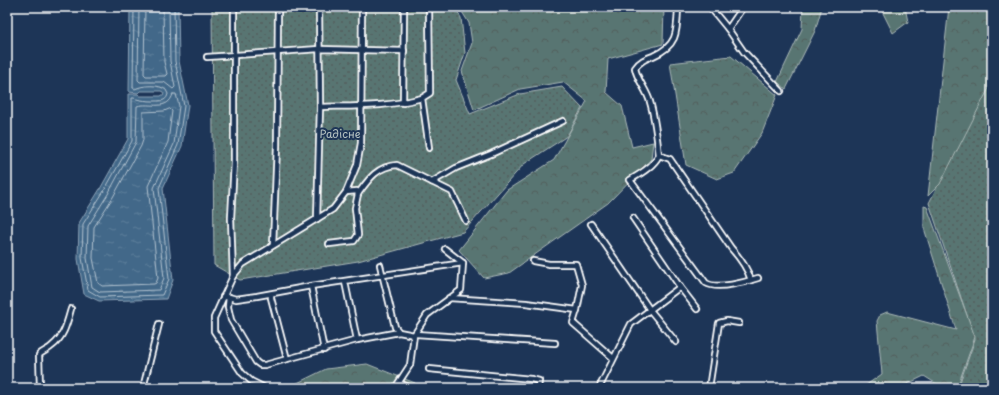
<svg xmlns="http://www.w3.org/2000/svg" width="999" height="395" viewBox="0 0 999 395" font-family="'Playpen Sans',sans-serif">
	<defs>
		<pattern id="grass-dots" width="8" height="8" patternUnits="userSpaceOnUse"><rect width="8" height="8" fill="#597572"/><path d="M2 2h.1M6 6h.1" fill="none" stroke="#525e5d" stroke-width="1.8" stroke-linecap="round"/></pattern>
		<pattern id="forest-crowns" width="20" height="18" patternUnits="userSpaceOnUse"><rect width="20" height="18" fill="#597572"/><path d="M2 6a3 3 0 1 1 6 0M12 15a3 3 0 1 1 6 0" fill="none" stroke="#525e5d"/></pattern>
		<pattern id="water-ripples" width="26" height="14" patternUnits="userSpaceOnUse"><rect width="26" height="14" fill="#426889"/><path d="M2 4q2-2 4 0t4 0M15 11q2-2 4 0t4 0" fill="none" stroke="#5e7f9b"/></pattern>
	</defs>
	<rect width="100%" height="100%" fill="#1d3557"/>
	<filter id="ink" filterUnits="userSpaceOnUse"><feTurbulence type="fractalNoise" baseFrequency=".025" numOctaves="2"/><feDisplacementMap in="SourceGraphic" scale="8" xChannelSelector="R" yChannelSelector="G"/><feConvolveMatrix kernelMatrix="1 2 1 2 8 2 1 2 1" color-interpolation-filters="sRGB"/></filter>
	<g filter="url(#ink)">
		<g fill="url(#grass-dots)" stroke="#acbab8">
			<polygon points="212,7 455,7 461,18 465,53 456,80 470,114 520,94 562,87 582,108 567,136 524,164 463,232 358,261 240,280 214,265"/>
			<polygon points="992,77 992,388 958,388 975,339 929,203"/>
		</g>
		<g fill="url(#forest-crowns)" stroke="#acbab8">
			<polygon points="459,7 664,7 663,44 608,59 606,92 622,106 632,147 653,142 651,159 608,203 509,273 484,278 459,250 507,190 554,160 587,101 563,82 520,89 474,110 462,71 472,43 469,23"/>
			<polygon points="803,7 822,7 815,31 786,89 777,82 802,29"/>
			<polygon points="880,7 905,7 908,22 893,33"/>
			<polygon points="949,7 992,7 992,82 940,184 928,196"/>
			<polygon points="731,56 777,95 762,133 734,173 717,179 686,165 670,63"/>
			<polygon points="924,206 927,207 975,337 957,388 943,388 924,376 899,388 862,388 882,374 877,321 880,315 887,312 956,330 924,228"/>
			<polygon points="367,364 415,383 418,388 287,388 326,369"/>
		</g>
		<polygon fill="url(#water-ripples)" stroke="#8ea4b8" points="130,7 178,7 179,61 188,105 182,146 163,188 173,280 166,299 99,301 84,294 78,259 79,223 100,189 128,139 128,94 138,94 140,96 161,96 164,94 163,92 161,91 140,91 138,93 129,92"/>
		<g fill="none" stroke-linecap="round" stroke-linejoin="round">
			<g stroke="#b3c3d0" stroke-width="1">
				<path d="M134 7 133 88 135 89C142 85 160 84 166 90L168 94C167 97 167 98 164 100 159 102 139 101 134 98H132V141L104 191 83 224 82 258 88 290 100 297 162 295 169 279 159 188 178 145 184 106 175 61 174 7"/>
				<polyline points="139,7 138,80 140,82 164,82 173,89 175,87 170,61 169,7"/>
				<polyline points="145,7 144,74 146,76 165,76 167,74 164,62 163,7"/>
				<path d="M173 94H176L179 106 174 144 154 188 164 278 159 290 100 292 92 287 87 258 88 226 108 194 136 142 137 106C150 102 168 112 173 94Z"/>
				<polygon points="170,109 172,111 168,142 148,186 158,278 156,283 154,284 102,286 98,283 93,258 94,227 113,197 141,146 143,140 143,112 164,111"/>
			</g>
			<g stroke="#fff" stroke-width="8">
				<g id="street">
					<polyline points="429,7 430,93 422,98 429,148"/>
					<path d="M678 7C677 32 678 45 653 56 645 59 640 61 635 68 637 80 647 90 650 102 655 118 657 139 659 155 654 166 640 174 630 180L706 283C717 290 746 282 758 278"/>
					<polyline points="710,7 728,29 744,52 781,91"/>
					<polyline points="728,29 743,7"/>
					<polyline points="207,57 319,49 404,51"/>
					<polyline points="403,103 404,7"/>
					<path d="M320 107C354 106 389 107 422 98"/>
					<path d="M659 155 670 159 731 248C740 258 747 267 751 280"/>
					<polyline points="432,182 456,168 491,154 563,121"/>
					<path d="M358 194C368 180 377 166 397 165L452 192 466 221"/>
					<polyline points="633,218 680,287 697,309"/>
					<polyline points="317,219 320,107 319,7"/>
					<polyline points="591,224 650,310 676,342"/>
					<polyline points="329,244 354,241 358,235 355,208 358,194 357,191 346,192"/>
					<polyline points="273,245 277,146 278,7"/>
					<polyline points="533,261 549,264 576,264 582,285 577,310 573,323 613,358"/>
					<polyline points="380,265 395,327 399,332 414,335"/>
					<polyline points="233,276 231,218 234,162 234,7"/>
					<polyline points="345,282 357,340"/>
					<polyline points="311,286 324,350"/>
					<polyline points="271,294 271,298 287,359"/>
					<polyline points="223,297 229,297 236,299 257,296 311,286 463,263"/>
					<polyline points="229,297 228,307 231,320 256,362 260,365 265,365 357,340 399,332"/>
					<polyline points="449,298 526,303 577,310"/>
					<polyline points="416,334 555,343"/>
					<polyline points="429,369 531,379 539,381 538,388"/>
					<polyline points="399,383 411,388"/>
					<path d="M40 388 39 355C43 351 48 350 52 346 64 337 67 323 71 309"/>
					<polyline points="143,388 159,324"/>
					<polyline points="265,388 251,381 242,373 214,331 214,318 233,276 243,264 333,209 346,192 357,165 361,143 362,7"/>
					<polyline points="395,388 410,365 414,335 427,315 461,290 463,263 445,249"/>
					<polyline points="599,388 631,324 680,287"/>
					<polyline points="709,388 719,323 727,321 739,323"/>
				</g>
			</g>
			<use href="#street" stroke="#1d3557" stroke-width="4.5"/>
		</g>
	</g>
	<g text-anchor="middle" stroke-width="4" stroke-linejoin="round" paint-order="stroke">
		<g font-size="11" fill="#b4c1c0" stroke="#1d3557">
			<text x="340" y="138">Радісне</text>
		</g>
	</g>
	<rect width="999" height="395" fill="none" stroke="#1d3557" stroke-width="24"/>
	<rect x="12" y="12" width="975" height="371" fill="none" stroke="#fff" stroke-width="1.5" filter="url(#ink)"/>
</svg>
